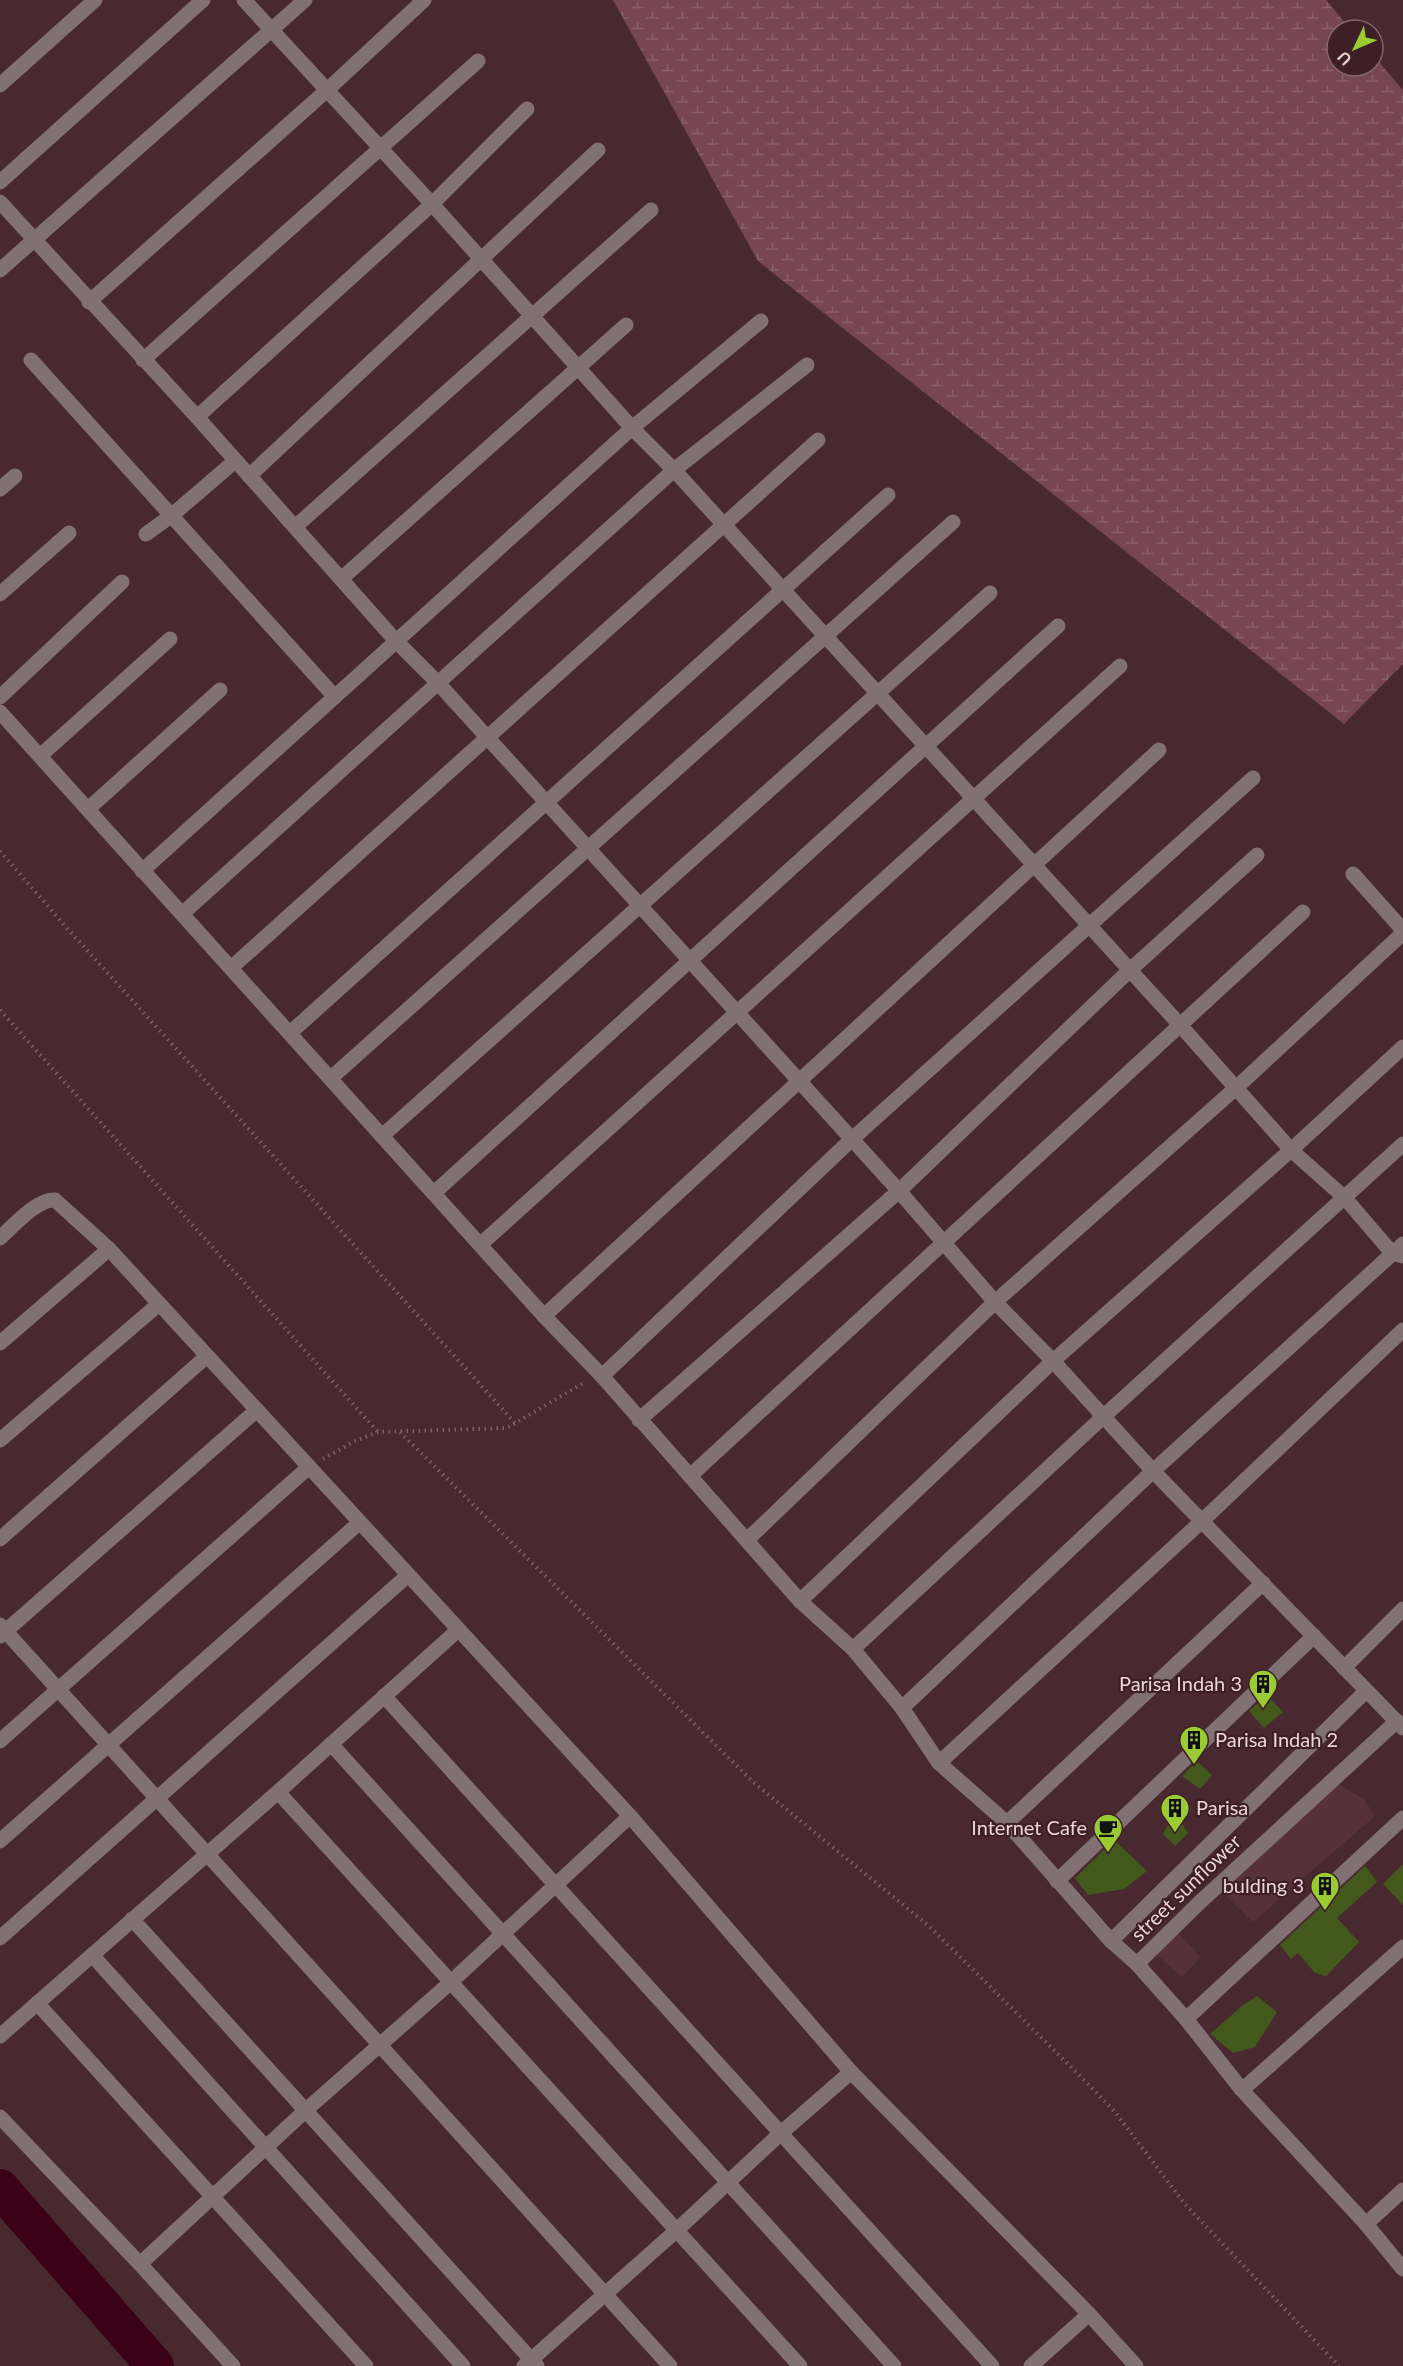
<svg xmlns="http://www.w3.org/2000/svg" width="1403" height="2366" viewBox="0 0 1403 2366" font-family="Lato,sans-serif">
	<defs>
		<pattern id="wetland-marsh" width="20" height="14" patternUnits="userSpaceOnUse" patternTransform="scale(1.5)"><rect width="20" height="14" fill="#774651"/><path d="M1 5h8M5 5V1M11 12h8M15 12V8" fill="none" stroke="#8a6069"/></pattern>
	</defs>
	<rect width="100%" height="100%" fill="#482930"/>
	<g fill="#57313a">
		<polygon points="1331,1780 1364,1799 1375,1816 1253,1922 1216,1886"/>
		<polygon points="1172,1927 1201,1957 1182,1977 1150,1949"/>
	</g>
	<polygon fill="url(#wetland-marsh)" points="613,0 1326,0 1351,30 1337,30 1337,66 1373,66 1373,55 1403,90 1403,664 1344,724 758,261"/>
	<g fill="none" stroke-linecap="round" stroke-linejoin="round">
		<polyline stroke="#3b0116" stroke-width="38" points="0,2188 155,2366"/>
	</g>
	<g fill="#43581b">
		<polygon points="1267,1695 1283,1712 1264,1728 1249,1711"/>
		<polygon points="1197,1761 1212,1775 1200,1789 1182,1776"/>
		<polygon points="1170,1821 1183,1825 1188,1833 1175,1846 1163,1834"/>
		<polygon points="1114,1840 1147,1871 1124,1889 1088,1895 1075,1878"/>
		<polygon points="1403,1864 1403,1905 1383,1884"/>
		<polygon points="1365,1866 1377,1882 1337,1918 1359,1942 1326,1976 1315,1973 1298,1953 1291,1959 1280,1945"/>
		<polygon points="1257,1996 1277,2012 1255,2047 1233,2053 1210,2034 1243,2005"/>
	</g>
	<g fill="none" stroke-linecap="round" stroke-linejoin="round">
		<g stroke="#7e6268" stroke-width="4" stroke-dasharray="1.5 4.5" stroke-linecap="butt">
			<polyline points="0,851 65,926 515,1423"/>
			<polyline points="0,1010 378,1432"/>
			<polyline points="400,1432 753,1782 929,1926 1093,2089 1115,2112 1184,2203 1339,2366"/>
			<polyline points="323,1459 355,1441 378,1432 507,1428 585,1382"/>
		</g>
		<g stroke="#827174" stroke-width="15">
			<polyline points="244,0 432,204 632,428 674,470 1180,1025 1291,1150 1345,1198 1392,1253 1403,1256"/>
			<polyline points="0,85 95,0"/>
			<polyline points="0,182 203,0"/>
			<polyline points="0,202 197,417 396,641 438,683 899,1191 995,1302 1053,1361 1153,1471 1403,1728"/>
			<polyline points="0,270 305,0"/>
			<polyline points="89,302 326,91 424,0"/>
			<polyline points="31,360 335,697"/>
			<polyline points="143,360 478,61"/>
			<polyline points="197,417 432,204 527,109"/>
			<polyline points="249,476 598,150"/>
			<polyline points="0,489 15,476"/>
			<polyline points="295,527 651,210"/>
			<polyline points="146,534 171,516 235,461"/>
			<polyline points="341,579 626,325"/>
			<polyline points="0,594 69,533"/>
			<polyline points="0,697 122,582"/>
			<polyline points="0,712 544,1316 602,1376 800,1601 853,1649 902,1708 939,1763 1007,1823 1111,1941 1137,1964 1186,2019 1242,2090 1366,2224 1403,2269"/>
			<polyline points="40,756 170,639"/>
			<polyline points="88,809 220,690"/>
			<polyline points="142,871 632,428 761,321"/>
			<polyline points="1353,874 1403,930"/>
			<polyline points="182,914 674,470 807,365"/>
			<polyline points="231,968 818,440"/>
			<polyline points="290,1033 888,495"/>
			<polyline points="331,1078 953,522"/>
			<polyline points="382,1136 990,593"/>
			<polyline points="434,1193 1058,626"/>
			<path d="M0 1238C13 1226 38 1198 55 1200L109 1249 630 1816 851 2072 1089 2314 1136 2366"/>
			<polyline points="481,1244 1120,666"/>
			<polyline points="544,1316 1159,750"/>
			<polyline points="0,1343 109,1249"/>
			<polyline points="602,1376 851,1140 1253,778"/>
			<polyline points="639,1420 899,1191 1130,970 1257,855"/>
			<polyline points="0,1440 159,1304"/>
			<polyline points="690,1476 1303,912"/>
			<polyline points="0,1539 207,1356"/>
			<polyline points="747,1540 995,1302 1237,1087 1403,933"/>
			<polyline points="800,1601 1053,1361 1291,1150 1403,1047"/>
			<polyline points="0,1625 670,2366"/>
			<polyline points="0,1636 257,1410"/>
			<polyline points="853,1649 1104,1416 1403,1144"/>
			<polyline points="1344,1668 1403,1609"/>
			<polyline points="384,1696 992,2366"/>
			<polyline points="902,1708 1153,1471 1403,1244"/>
			<polyline points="0,1741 309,1467"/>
			<polyline points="331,1744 894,2366"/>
			<polyline points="939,1763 1202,1521 1403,1330"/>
			<polyline points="278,1792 800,2366"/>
			<polyline points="1007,1823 1263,1583"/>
			<polyline points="0,1841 359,1523"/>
			<polyline points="1057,1881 1314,1636"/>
			<polyline points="132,1919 537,2366"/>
			<polyline points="0,1938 407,1576"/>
			<polyline points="1111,1941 1366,1691"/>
			<polyline points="92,1955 463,2366"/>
			<polyline points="1137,1964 1199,1903 1397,1721"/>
			<polyline points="37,2003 366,2366"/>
			<polyline points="1186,2019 1403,1818"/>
			<polyline points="0,2036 278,1792 458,1630"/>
			<polyline points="1242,2090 1403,1947"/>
			<polyline points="0,2117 140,2264 233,2366"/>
			<polyline points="1366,2224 1403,2190"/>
			<polyline points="140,2264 306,2110 451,1982 630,1816"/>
			<polyline points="524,2366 677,2230 781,2133 851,2072"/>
			<polyline points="1031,2366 1089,2314"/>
		</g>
	</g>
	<defs>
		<g id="building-pin" transform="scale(1.5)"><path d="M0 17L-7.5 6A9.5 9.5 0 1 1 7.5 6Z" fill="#9bcb33" stroke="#3d1f26"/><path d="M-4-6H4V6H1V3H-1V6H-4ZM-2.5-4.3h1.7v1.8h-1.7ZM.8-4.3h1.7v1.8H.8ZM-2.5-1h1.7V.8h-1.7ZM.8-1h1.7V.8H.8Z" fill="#111"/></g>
		<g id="cafe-pin" transform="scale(1.5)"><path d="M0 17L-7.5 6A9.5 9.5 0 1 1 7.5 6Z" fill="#9bcb33" stroke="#3d1f26"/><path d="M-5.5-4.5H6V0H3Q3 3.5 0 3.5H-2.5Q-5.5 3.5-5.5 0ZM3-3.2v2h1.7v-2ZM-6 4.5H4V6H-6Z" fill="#111"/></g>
	</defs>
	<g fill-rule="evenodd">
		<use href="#building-pin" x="1263" y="1684"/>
		<use href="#building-pin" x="1194" y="1740"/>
		<use href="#building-pin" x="1175" y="1808"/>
		<use href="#cafe-pin" x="1108" y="1828"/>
		<use href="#building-pin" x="1325" y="1886"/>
	</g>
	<g text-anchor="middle" stroke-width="4.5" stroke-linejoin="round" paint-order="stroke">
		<g font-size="20" fill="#ead5d8" stroke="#3d1f26" text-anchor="end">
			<text x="1242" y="1691">Parisa Indah 3</text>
			<text x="1215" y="1747" text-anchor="start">Parisa Indah 2</text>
			<text x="1196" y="1815" text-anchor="start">Parisa</text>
			<text x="1087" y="1835">Internet Cafe</text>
			<text x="1304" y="1893">bulding 3</text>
		</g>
		<g font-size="20" fill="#ead5d8" stroke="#3d1f26">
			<text transform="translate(1186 1888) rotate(-44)" y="7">street sunflower</text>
		</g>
	</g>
	<g transform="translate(1355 48) rotate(226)"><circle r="28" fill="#3d1f26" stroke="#82686d" stroke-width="1.5"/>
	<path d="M0-4.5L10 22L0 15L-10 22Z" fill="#9bcb33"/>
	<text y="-9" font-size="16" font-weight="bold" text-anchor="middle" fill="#ead5d8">U</text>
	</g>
</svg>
